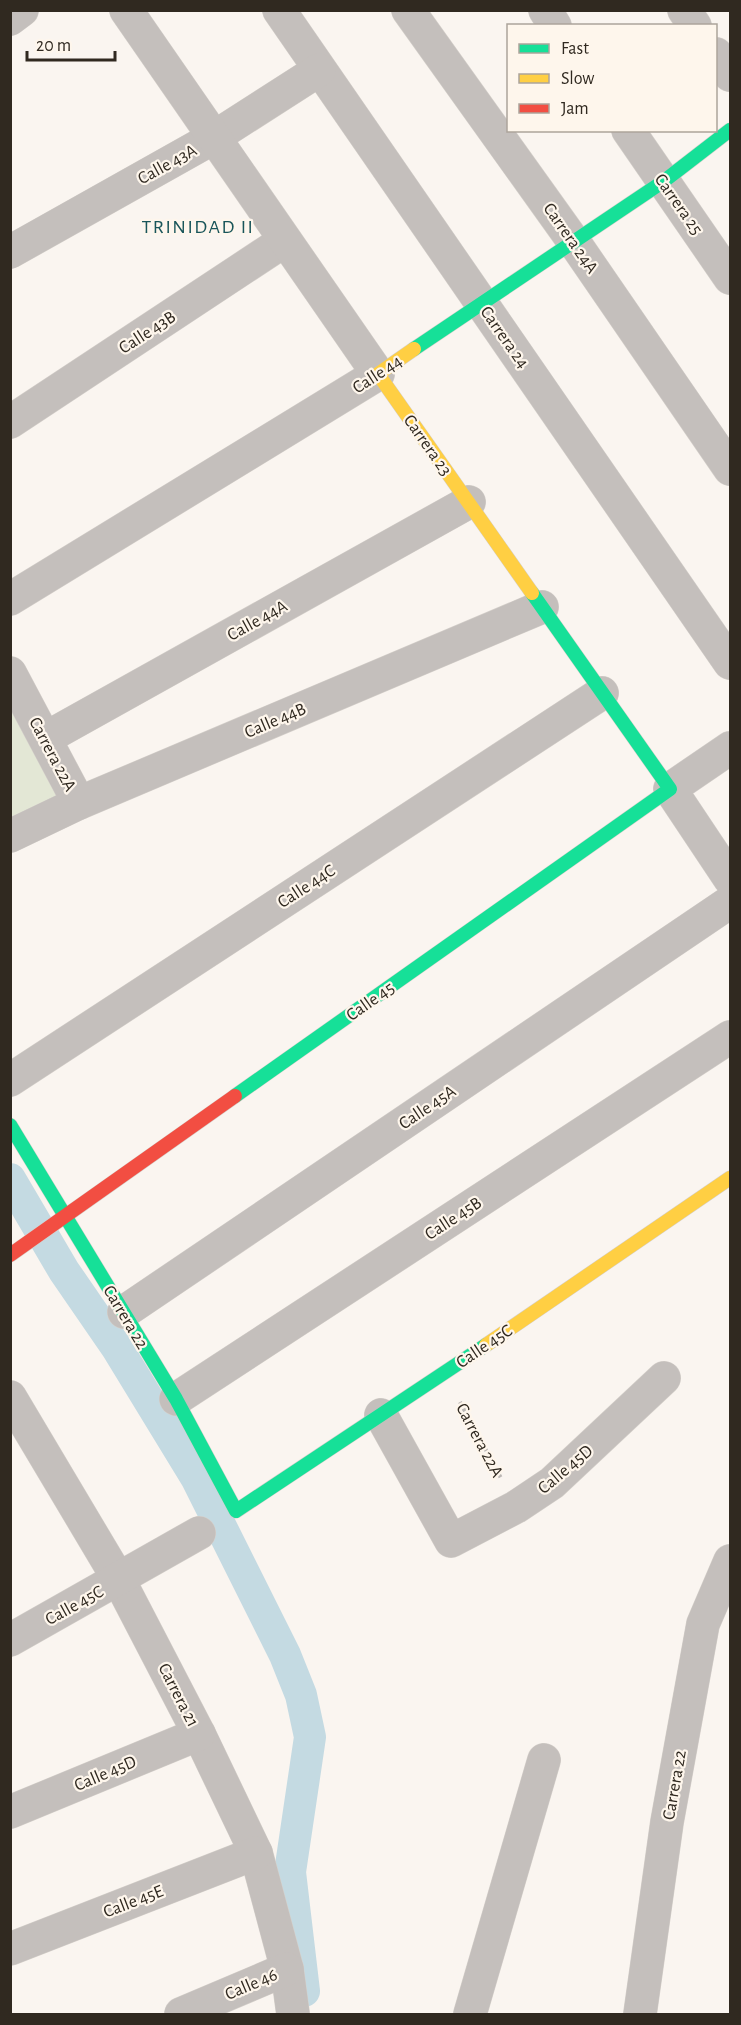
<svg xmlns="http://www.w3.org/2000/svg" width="741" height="2025" viewBox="0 0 741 2025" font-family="'Alegreya Sans',sans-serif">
	<rect width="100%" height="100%" fill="#faf5f0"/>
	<polygon fill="#e3e7d5" points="10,673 79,803 10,836"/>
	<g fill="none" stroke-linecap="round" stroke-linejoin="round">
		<polyline stroke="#c4dae2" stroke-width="32" points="10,1179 64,1271 117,1348 197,1479 285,1655 301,1695 310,1737 290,1872 304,1991"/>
		<g stroke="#d5d0cb" stroke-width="34">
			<g id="street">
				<polyline points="279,10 730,663"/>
				<polyline points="408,10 574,242 730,469"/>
				<polyline points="545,10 555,26"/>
				<polyline points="684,10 695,26"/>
				<polyline points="10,19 22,10"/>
				<polyline points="716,54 730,75"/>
				<polyline points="628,130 730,278"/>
				<polyline points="10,252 213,138 319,70"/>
				<polyline points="10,422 284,241"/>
				<polyline points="10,599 378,374 126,10"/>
				<polyline points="10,673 79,803"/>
				<polyline points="46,738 469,502"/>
				<polyline points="730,748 670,789 730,879"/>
				<polyline points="10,836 79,803 542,607"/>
				<polyline points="10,1080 602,693"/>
				<polyline points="124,1312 730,902"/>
				<polyline points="10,1397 119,1580 199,1734 256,1853 287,1969 293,2014"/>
				<polyline points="176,1399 730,1037"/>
				<polyline points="381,1415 451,1541 516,1507 552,1483 664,1378"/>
				<polyline points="10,1640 199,1533"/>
				<polyline points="10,1812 199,1734"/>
				<polyline points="10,1949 256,1853"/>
				<polyline points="181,2014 287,1969"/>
				<polyline points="470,2014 544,1760"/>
				<polyline points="640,2014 667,1822 703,1624 730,1561"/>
			</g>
		</g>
		<g stroke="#d5d0cb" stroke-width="15">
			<g id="fast">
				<polyline points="414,349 664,181 730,130"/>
				<polyline points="235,1096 670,789 532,593"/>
				<polyline points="10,1125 176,1399 236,1511 486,1345"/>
			</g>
		</g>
		<g stroke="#d5d0cb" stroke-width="15">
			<g id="slow">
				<polyline points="414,349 378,374 532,593"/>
				<polyline points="486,1345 730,1178"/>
			</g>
		</g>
		<g stroke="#d5d0cb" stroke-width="15">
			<polyline id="jam" points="10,1255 235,1096"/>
		</g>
		<polyline stroke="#bbb7b4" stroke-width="4" stroke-dasharray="3 4.5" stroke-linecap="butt" points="460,1402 502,1480"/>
		<use href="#street" stroke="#c4bfbc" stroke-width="33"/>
		<use href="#fast" stroke="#16e098" stroke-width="14"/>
		<use href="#slow" stroke="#ffcf43" stroke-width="14"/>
		<use href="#jam" stroke="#f24e42" stroke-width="14"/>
	</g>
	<g text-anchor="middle" stroke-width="4.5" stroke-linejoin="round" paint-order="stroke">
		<g font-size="18" fill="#302920" stroke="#fef6ec">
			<text transform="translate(167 164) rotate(-29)" y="6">Calle 43A</text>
			<text transform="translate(679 204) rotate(55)" y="6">Carrera 25</text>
			<text transform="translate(571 238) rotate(55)" y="6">Carrera 24A</text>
			<text transform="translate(147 332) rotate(-33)" y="6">Calle 43B</text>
			<text transform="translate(505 337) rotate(55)" y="6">Carrera 24</text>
			<text transform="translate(377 374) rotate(-33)" y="6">Calle 44</text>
			<text transform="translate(428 445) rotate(55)" y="6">Carrera 23</text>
			<text transform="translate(257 620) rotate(-29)" y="6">Calle 44A</text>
			<text transform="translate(275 720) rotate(-23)" y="6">Calle 44B</text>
			<text transform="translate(53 754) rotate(62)" y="6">Carrera 22A</text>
			<text transform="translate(306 886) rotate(-33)" y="6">Calle 44C</text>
			<text transform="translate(370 1001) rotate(-35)" y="6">Calle 45</text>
			<text transform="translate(427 1107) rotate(-34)" y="6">Calle 45A</text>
			<text transform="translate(453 1218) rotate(-33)" y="6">Calle 45B</text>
			<text transform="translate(126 1317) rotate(59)" y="6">Carrera 22</text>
			<text transform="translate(484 1346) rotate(-34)" y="6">Calle 45C</text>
			<text transform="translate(480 1440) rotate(62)" y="6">Carrera 22A</text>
			<text transform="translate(565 1469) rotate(-40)" y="6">Calle 45D</text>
			<text transform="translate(74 1605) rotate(-29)" y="6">Calle 45C</text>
			<text transform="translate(179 1695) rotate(63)" y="6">Carrera 21</text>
			<text transform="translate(105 1773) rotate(-23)" y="6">Calle 45D</text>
			<text transform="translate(674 1785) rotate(-80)" y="6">Carrera 22</text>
			<text transform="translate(133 1901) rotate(-21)" y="6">Calle 45E</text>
			<text transform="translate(251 1984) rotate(-23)" y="6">Calle 46</text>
		</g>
		<g font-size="20" letter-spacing="1.5" fill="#19555a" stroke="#fef6ec">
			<text x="198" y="233">TRINIDAD II</text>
		</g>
	</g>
	<rect width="741" height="2025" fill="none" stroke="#302920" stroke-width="24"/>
	<rect x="507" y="24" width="210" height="108" fill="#fef6ec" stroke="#aca49a" stroke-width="1.5"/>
	<rect x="519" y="44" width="30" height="9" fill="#16e098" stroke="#aca49a" stroke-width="1.5"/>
	<text x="561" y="54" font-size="18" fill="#302920">Fast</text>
	<rect x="519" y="74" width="30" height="9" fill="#ffcf43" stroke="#aca49a" stroke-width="1.5"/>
	<text x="561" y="84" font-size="18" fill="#302920">Slow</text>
	<rect x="519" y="104" width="30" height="9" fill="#f24e42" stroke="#aca49a" stroke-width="1.5"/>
	<text x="561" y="114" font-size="18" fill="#302920">Jam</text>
	<path d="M27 51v9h88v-9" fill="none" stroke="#302920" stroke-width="3"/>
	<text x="36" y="51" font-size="18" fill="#302920" stroke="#fef6ec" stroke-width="4.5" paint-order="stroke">20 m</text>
</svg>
